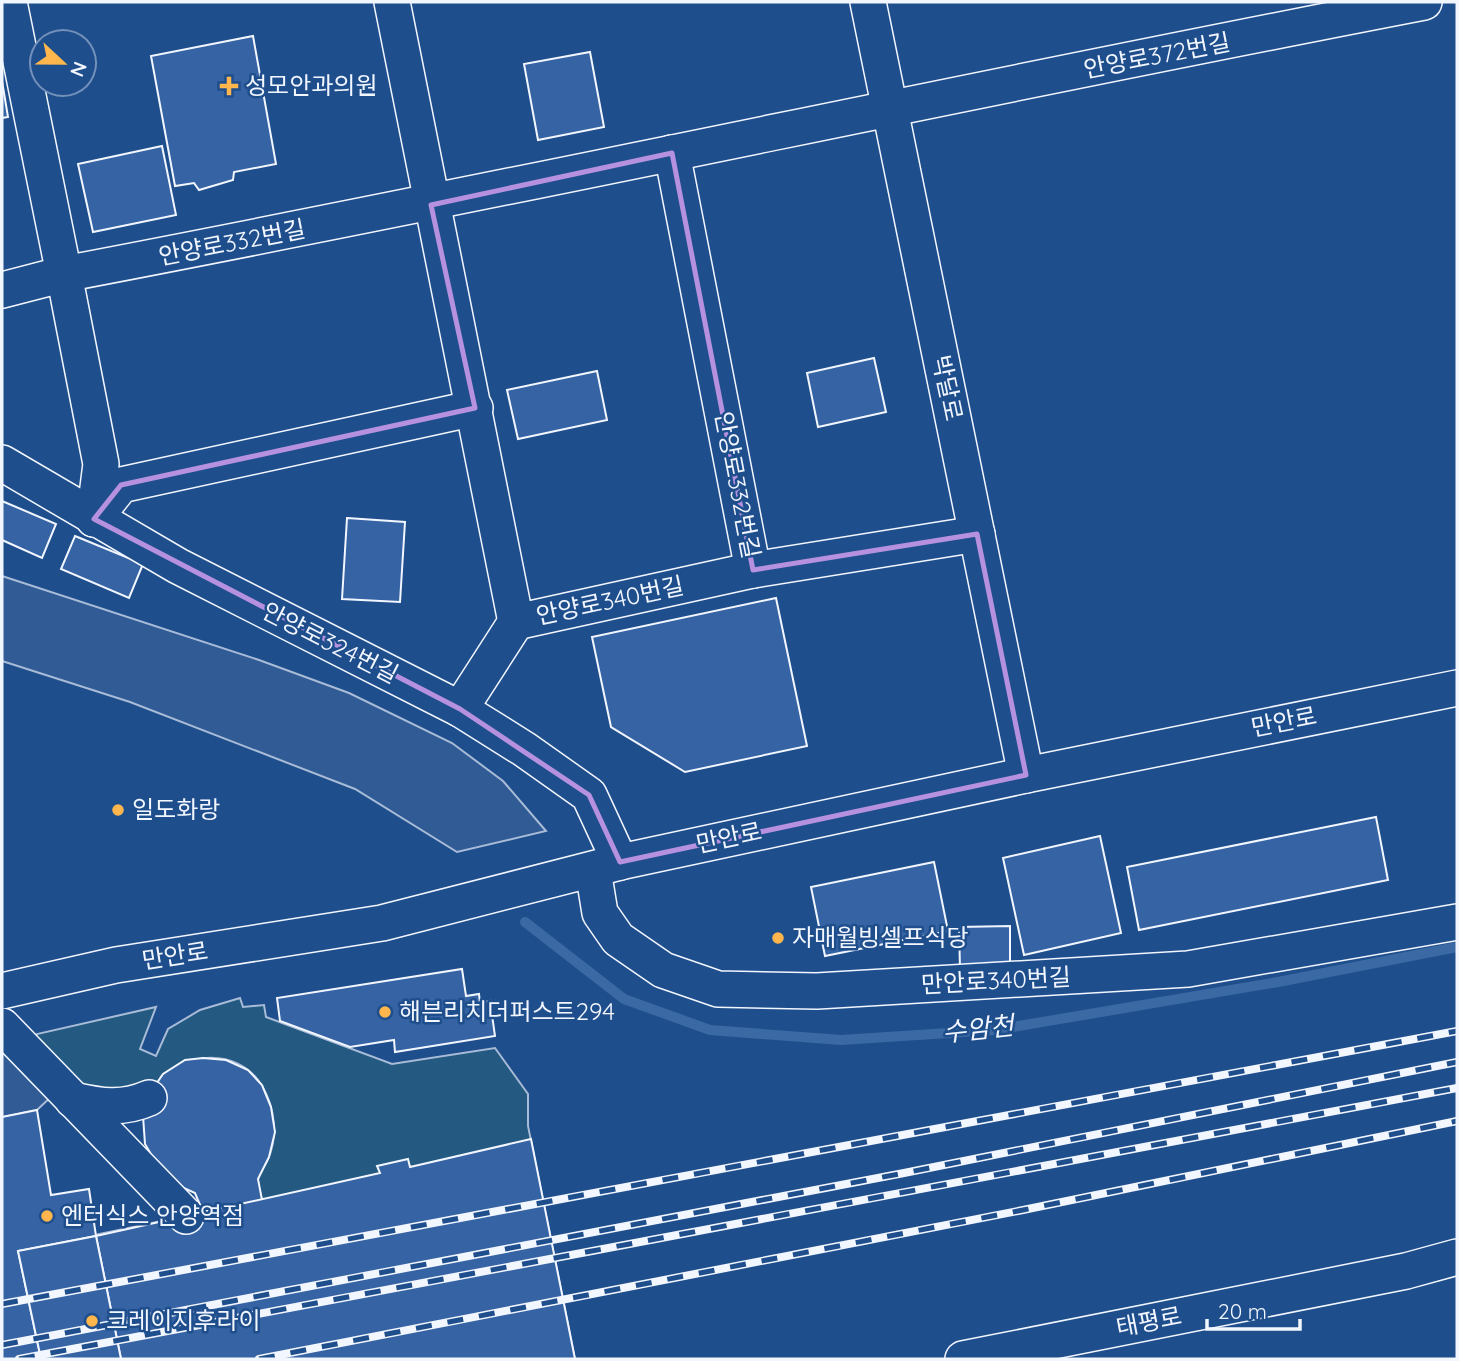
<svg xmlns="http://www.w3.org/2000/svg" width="1459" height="1361" viewBox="0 0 1459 1361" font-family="Quicksand,'Noto Sans KR',sans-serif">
	<rect width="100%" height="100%" fill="#1f4e8c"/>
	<path fill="#245a82" stroke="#a8bbd7" stroke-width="2" d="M240 998 243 1007 264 1005 266 1017 392 1064 495 1048 528 1094V1126L575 1359H41L18 1251 262 1200C261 1194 257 1185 258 1179 259 1172 266 1165 268 1159 278 1137 275 1107 262 1086 238 1045 177 1051 153 1089L85 1093 35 1039 37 1034 156 1007 140 1049 156 1056 168 1029 200 1010Z"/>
	<g fill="#305b95" stroke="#a8bbd7" stroke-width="2">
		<polygon points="2,576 259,660 349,693 452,743 503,781 546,831 457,852 355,789 130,702 2,661"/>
		<polygon points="2,1040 53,1095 37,1110 2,1117"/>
	</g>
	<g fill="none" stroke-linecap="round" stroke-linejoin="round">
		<polyline stroke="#3b69a3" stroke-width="10" points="525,922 624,999 710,1030 841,1040 995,1030 1278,982 1457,947"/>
	</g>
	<g fill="#3563a3" stroke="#f2f6ff" stroke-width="2">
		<polygon points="253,36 276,164 234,172 233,180 199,190 194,183 175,186 151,56"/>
		<polygon points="590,52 604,127 538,140 524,64"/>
		<polygon points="2,81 8,117 2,118"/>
		<polygon points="162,146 176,215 93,232 78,164"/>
		<polygon points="874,358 886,412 818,427 807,373"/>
		<polygon points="597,371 607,420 518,439 507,390"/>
		<polygon points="2,501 56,524 42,558 2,540"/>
		<polygon points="347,518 405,522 400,602 342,599"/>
		<polygon points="75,536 143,564 129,598 61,569"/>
		<polygon points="776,598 807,746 685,772 611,727 592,637"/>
		<polygon points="1376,817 1388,880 1139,930 1127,867"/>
		<polygon points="1100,836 1121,933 1024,955 1003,858"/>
		<polygon points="934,862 948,931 825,956 811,887"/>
		<polygon points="1010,926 1010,967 960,969 959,927"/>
		<polygon points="462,969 466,996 479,994 480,1003 490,1001 495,1036 395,1052 394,1040 350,1047 280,1021 277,998"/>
		<polygon points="203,1058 226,1060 248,1070 262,1085 271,1107 275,1132 269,1157 258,1179 262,1200 203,1212 195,1193 175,1184 159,1168 145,1144 143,1116 150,1093 163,1074 185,1060"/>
		<polygon points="37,1110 51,1195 89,1189 96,1236 18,1251 41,1359 2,1359 2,1117"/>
		<polygon points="531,1139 575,1359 121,1359 96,1236 380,1173 377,1166 408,1159 410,1167"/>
		<polygon points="96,1236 121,1359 41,1359 18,1251"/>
	</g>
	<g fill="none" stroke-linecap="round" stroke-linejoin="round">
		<g stroke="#f2f6ff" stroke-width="38">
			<g id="minor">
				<path d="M9 2 64 274C518 188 970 89 1424 2"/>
				<polyline points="392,2 516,622 753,570 977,534"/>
				<polyline points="868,2 1026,775"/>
				<polyline points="672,153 753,570"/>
				<polyline points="2,290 64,274 101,464 94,519"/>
				<polyline points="2,463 178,566 460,709 524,749 589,795 620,862"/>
				<polyline points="94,519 121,485 475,408"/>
				<polyline points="460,709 516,622"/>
				<polyline points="593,870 600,913 618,939 663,970 718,989 817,991 1188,969 1457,922"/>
				<polyline points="2,991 116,965 382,923 620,862 1026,775 1457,688"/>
				<polyline points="2,1026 186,1216"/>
				<path d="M73 1100C100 1106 122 1110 149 1098"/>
				<polyline points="963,1359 1406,1271 1457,1257"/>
			</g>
		</g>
		<use href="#minor" stroke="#1f4e8c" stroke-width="35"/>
		<g stroke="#f2f6ff" stroke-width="8">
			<g id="rail">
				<polyline points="2,1304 1457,1031"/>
				<polyline points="2,1345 904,1173 1457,1062"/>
				<polyline points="19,1359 1457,1088"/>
				<polyline points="259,1359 1023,1210 1457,1121"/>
			</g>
		</g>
		<use href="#rail" stroke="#1f4e8c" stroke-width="5" stroke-dasharray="16" stroke-linecap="butt"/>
	</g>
	<path fill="none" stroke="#b691df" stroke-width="5" stroke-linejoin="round" d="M672 153 753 570 977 534 1026 775 620 862 589 795 460 709 94 519 121 485 475 408 431 205Z"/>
	<g fill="#ffb74d" stroke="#1f4e8c" stroke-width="2.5">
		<path d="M225.5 75.5h7v7h7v7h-7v7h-7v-7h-7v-7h7z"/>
		<circle cx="118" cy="810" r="7"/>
		<circle cx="778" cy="938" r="7"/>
		<circle cx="385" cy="1012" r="7"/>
		<circle cx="47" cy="1216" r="7"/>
		<circle cx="92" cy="1321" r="7"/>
	</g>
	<g text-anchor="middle" stroke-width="5" stroke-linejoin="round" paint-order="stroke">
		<g font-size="24" fill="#f2f6ff" stroke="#1f4e8c">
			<text transform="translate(1157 56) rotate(-11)" y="8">안양로372번길</text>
			<text transform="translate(232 243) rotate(-11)" y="8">안양로332번길</text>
			<text transform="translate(947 388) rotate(78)" y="8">박달로</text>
			<text transform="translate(737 485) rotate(79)" y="8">안양로332번길</text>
			<text transform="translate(610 601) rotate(-12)" y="8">안양로340번길</text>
			<text transform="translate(330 643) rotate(27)" y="8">안양로324번길</text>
			<text transform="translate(1284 722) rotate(-11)" y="8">만안로</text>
			<text transform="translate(729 838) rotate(-12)" y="8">만안로</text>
			<text transform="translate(175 956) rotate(-9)" y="8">만안로</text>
			<text transform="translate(996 981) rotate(-3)" y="8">만안로340번길</text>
			<text transform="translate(1149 1322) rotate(-11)" y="8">태평로</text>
		</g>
		<g font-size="24" fill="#f2f6ff" stroke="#1f4e8c" text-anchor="start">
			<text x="245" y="94">성모안과의원</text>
			<text x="132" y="818">일도화랑</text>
			<text x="792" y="946">자매월빙셀프식당</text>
			<text x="399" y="1020">해븐리치더퍼스트294</text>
			<text x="61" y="1224">엔터식스 안양역점</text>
			<text x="106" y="1329">크레이지후라이</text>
		</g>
		<g font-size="26" font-style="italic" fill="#f2f6ff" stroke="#1f4e8c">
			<text transform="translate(978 1029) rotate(-6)" y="9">수암천</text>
		</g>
	</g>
	<rect width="1459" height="1361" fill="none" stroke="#f2f6ff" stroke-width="7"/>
	<g transform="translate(63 63) rotate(112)"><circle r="33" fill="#1f4e8c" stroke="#7391ba" stroke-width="2"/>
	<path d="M0-5L12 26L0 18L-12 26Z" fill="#ffb74d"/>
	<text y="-10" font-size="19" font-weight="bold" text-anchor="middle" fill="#f2f6ff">N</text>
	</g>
	<path d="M1207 1319v10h93v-10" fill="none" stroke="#f2f6ff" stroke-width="3.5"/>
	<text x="1218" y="1319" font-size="21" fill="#f2f6ff" stroke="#1f4e8c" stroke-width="5" paint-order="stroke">20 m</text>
</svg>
